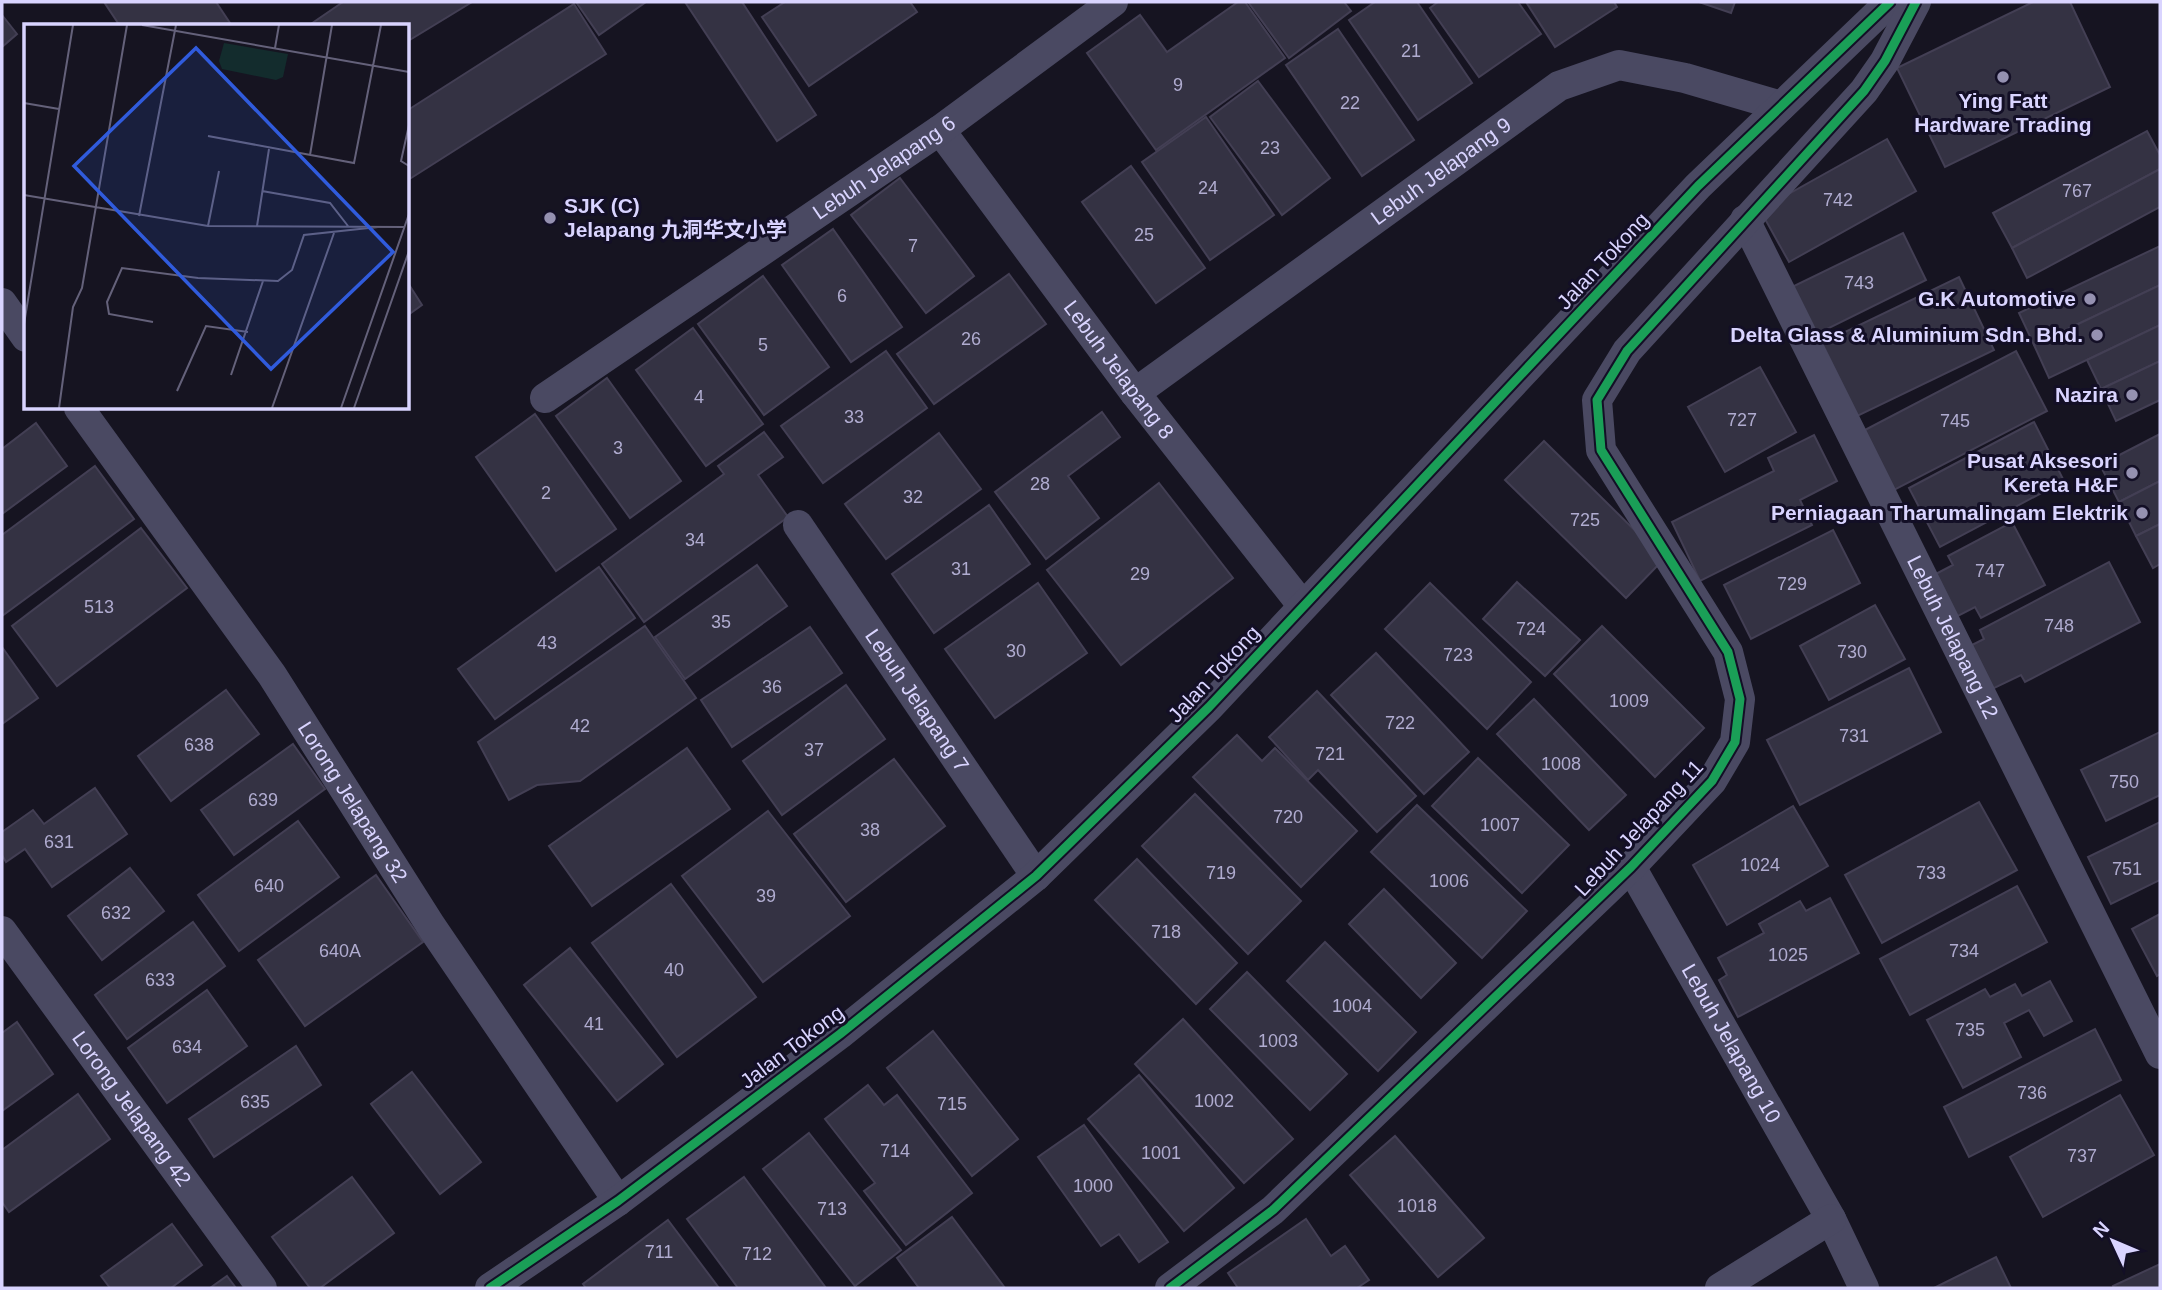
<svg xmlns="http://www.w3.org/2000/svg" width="2162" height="1290" viewBox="0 0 2162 1290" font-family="Arial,'Noto Sans SC',sans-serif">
	<rect width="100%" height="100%" fill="#161421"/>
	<g fill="#343243" stroke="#433f54" stroke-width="2">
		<polygon points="104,2 216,2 232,26 120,26"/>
		<polygon points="343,2 472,2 408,41 408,26 308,26"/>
		<polygon points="576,2 646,2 599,35"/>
		<polygon points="685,2 742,2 816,115 777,141"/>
		<polygon points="785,2 910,2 917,12 809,86 762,17"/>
		<polygon points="1238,2 1245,2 1285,58 1156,150 1087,53 1140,15 1167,52"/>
		<polygon points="1248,2 1344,2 1351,11 1289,58"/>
		<polygon points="1375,2 1417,2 1472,83 1418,120 1349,20"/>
		<polygon points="1438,2 1518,2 1541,34 1479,77 1430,8"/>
		<polygon points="1526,2 1614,2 1617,7 1555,47"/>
		<polygon points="1699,2 1735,2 1731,13"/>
		<polygon points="2033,2 2070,2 2110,87 1945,167 1897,68"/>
		<polygon points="574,4 606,54 408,180 408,110"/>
		<polygon points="2,15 17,34 2,47"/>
		<polygon points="1338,29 1414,140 1362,176 1286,65"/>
		<polygon points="1258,81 1330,178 1282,215 1210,117"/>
		<polygon points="1206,117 1274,215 1210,260 1142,162"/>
		<polygon points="2147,131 2160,155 2160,169 2012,248 1993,213"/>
		<polygon points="1887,139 1916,191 1789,262 1760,210"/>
		<polygon points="1131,166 1205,268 1156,303 1082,202"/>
		<polygon points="2160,169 2160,207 2027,278 2012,248"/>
		<polygon points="900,178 974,276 926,313 851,215"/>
		<polygon points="833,229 902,327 851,362 782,265"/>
		<polygon points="1903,233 1926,280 1815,335 1792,287"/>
		<polygon points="2160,246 2160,285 2034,345 2019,313"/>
		<polygon points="1009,274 1046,324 934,404 897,354"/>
		<polygon points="763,276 829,367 764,415 698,324"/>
		<polygon points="1959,277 1994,350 1851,419 1816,346"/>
		<polygon points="408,283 422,305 408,315"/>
		<polygon points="2160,285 2160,325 2049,378 2034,345"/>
		<polygon points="2160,325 2160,361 2101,389 2087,360"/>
		<polygon points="693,328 763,424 706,466 636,370"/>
		<polygon points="886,351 927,408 823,483 781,426"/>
		<polygon points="2016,351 2047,411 1894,490 1863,431"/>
		<polygon points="2160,361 2160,400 2116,421 2101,389"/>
		<polygon points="1760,367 1796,432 1725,472 1688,407"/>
		<polygon points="607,378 681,481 630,518 556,416"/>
		<polygon points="1102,412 1120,437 1068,476 1099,518 1046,559 995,492"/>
		<polygon points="535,414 616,529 556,571 476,457"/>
		<polygon points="2034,422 2064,481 1940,547 1909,488"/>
		<polygon points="36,423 67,466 2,514 2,449"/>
		<polygon points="764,432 783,457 758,475 788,517 644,622 602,564 724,474 718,466"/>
		<polygon points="939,433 981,489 886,559 845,504"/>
		<polygon points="2160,434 2160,481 2119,502 2100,465"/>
		<polygon points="1814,435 1837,481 1800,500 1812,525 1700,581 1672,522 1774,471 1768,458"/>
		<polygon points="1544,441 1664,559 1626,598 1505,480"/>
		<polygon points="95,466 134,519 2,616 2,535"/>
		<polygon points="2160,481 2160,524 2136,536 2119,502"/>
		<polygon points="1159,483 1233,578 1121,665 1047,570"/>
		<polygon points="989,505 1030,564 934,633 892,574"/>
		<polygon points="2012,522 2045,585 1981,618 1975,607 1952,619 1930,577 1953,565 1948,556"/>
		<polygon points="2160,524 2160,564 2153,568 2136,536"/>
		<polygon points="141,528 187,588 57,686 12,626"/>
		<polygon points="1833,530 1860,583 1751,639 1724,585"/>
		<polygon points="2109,562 2140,622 2025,682 2021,675 1988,691 1966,648 1984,639 1980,630"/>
		<polygon points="757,565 787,606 685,679 655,637"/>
		<polygon points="599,567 635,618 495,719 458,669"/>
		<polygon points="1517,582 1580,640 1545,676 1483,619"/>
		<polygon points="1038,583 1087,653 995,718 945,649"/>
		<polygon points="1430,583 1531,682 1487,729 1385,629"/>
		<polygon points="1875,605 1905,659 1829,700 1800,646"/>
		<polygon points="645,626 696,698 580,781 537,785 509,800 478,742"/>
		<polygon points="1602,626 1704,728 1655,777 1554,674"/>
		<polygon points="810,627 842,673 732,747 701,700"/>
		<polygon points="2,647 38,698 2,724"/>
		<polygon points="1376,653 1469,752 1424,794 1331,695"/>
		<polygon points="1909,668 1941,732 1800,805 1767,740"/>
		<polygon points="846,685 885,739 782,815 743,761"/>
		<polygon points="226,690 259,734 171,801 138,756"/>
		<polygon points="1317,691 1416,796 1377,832 1318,770 1308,780 1269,737"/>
		<polygon points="1534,699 1626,795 1589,830 1497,734"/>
		<polygon points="2160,732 2160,795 2106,821 2081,770"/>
		<polygon points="1237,735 1262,761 1275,748 1357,831 1301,887 1193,777"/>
		<polygon points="293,744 325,789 234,855 201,810"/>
		<polygon points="687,748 730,809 592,906 549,846"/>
		<polygon points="1478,758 1569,845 1522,893 1432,806"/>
		<polygon points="894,759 945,826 846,902 794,834"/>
		<polygon points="95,788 127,834 52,887 25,849 6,862 2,855 2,832 33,810 44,824"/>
		<polygon points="1195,794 1301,901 1248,954 1142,846"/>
		<polygon points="1979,802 2017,870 1882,943 1845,875"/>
		<polygon points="1417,805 1527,911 1482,958 1371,852"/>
		<polygon points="1793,806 1828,866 1727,925 1693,865"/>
		<polygon points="768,811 850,916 763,982 682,876"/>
		<polygon points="298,821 339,877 239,951 198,895"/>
		<polygon points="2160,822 2160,880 2111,904 2088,857"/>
		<polygon points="1137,859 1237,963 1196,1004 1095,900"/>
		<polygon points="130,868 164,911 102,960 68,916"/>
		<polygon points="376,875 423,942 305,1026 258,960"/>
		<polygon points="671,884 756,997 677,1057 592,943"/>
		<polygon points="2017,886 2047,942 1910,1015 1880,959"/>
		<polygon points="1384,889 1456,963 1421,998 1349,924"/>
		<polygon points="1830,898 1859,953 1738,1017 1719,980 1727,975 1718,958 1764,933 1759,924 1800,901 1806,911"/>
		<polygon points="2160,914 2160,974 2157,976 2132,929"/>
		<polygon points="193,922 225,966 127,1039 95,995"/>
		<polygon points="1325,942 1416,1032 1378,1071 1287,981"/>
		<polygon points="570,948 663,1064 617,1101 524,985"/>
		<polygon points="1247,972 1347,1074 1310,1110 1210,1009"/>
		<polygon points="2050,981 2072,1021 2044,1036 2029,1010 2004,1023 2021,1057 1963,1088 1927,1020 1985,989 1990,997 2015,984 2022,996"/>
		<polygon points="207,990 247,1046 167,1103 128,1048"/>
		<polygon points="1183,1019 1293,1139 1244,1183 1135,1064"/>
		<polygon points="17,1022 53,1074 2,1111 2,1033"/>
		<polygon points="2095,1029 2121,1080 1969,1157 1944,1107"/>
		<polygon points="933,1031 1018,1139 972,1176 887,1068"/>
		<polygon points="296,1046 321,1085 214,1157 189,1119"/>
		<polygon points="412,1072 481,1162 440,1194 371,1104"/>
		<polygon points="1139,1075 1234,1188 1184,1231 1088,1119"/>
		<polygon points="868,1085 884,1105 897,1095 972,1193 906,1245 864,1191 875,1183 825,1119"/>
		<polygon points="78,1094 110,1139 9,1212 2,1202 2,1150"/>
		<polygon points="2120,1095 2154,1155 2043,1217 2010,1157"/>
		<polygon points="1084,1125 1168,1242 1139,1262 1119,1234 1101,1246 1038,1157"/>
		<polygon points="809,1133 901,1250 855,1286 763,1169"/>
		<polygon points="1395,1136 1484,1238 1438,1277 1350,1175"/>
		<polygon points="352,1177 394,1233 320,1288 310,1288 272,1237"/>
		<polygon points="744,1177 826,1288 738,1288 687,1219"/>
		<polygon points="952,1217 1005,1288 919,1288 897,1258"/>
		<polygon points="1306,1219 1331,1256 1345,1246 1369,1280 1357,1288 1238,1288 1228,1273"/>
		<polygon points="668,1220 719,1288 586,1288 583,1284"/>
		<polygon points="172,1224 202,1265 171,1288 110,1288 101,1276"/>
		<polygon points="1996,1257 2011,1288 1934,1288"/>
		<polygon points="2160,1264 2160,1288 2114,1288 2113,1286"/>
		<polygon points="227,1276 236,1288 210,1288"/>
	</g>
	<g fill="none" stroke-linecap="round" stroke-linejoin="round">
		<g stroke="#4a4962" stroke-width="30">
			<path id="s1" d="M940 130 1135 393 1302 605"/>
			<path id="s2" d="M1745 220 2160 1054"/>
			<polyline points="2,303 26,337"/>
			<path id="s3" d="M1135 393 1559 86 1619 65 1685 78 1781 106"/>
			<path id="s4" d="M545 398 940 130 1113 2"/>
			<path id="s5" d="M79 408 272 675 431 926 618 1201"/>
			<path id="s6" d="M798 525 1036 876"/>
			<path id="s7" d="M1631 867 1831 1219 1864 1288"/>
			<path id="s8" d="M2 931 262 1288"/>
			<polyline points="490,1288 618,1201 840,1034 1036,876 1209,707 1698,186 1890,2"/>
			<polyline points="1170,1288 1273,1210 1631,867 1712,781 1735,742 1740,699 1728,652 1601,450 1597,400 1627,351 1864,91 1885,61 1916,2"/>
			<polyline points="1720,1288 1831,1219"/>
		</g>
		<g stroke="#130f26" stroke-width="13">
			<g id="cycleway">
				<polyline points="490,1288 618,1201 840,1034 1036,876 1209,707 1698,186 1890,2"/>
				<polyline points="1170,1288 1273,1210 1631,867 1712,781 1735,742 1740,699 1728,652 1601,450 1597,400 1627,351 1864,91 1885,61 1916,2"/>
			</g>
		</g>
		<use href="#cycleway" stroke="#1a9f57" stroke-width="9"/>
	</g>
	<g fill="#9591b1" stroke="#130f26" stroke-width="2.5">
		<circle cx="2003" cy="77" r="7"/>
		<circle cx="550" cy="218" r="7"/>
		<circle cx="2090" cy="299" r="7"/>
		<circle cx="2097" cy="335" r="7"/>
		<circle cx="2132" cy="395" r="7"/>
		<circle cx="2132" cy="473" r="7"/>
		<circle cx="2142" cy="513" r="7"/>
	</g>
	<g text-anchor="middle" stroke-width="6" stroke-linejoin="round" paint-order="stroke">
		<g font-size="18" fill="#b0acd0">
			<text x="1411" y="57">21</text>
			<text x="1178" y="91">9</text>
			<text x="1350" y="109">22</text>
			<text x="1270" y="154">23</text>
			<text x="1208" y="194">24</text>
			<text x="2077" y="197">767</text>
			<text x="1838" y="206">742</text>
			<text x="1144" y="241">25</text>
			<text x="913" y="252">7</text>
			<text x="1859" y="289">743</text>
			<text x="842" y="302">6</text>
			<text x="971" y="345">26</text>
			<text x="763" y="351">5</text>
			<text x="699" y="403">4</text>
			<text x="854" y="423">33</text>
			<text x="1742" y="426">727</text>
			<text x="1955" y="427">745</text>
			<text x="618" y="454">3</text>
			<text x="1040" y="490">28</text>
			<text x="546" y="499">2</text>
			<text x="913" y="503">32</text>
			<text x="1585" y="526">725</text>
			<text x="695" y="546">34</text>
			<text x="961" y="575">31</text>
			<text x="1990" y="577">747</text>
			<text x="1140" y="580">29</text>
			<text x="1792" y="590">729</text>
			<text x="99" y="613">513</text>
			<text x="721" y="628">35</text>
			<text x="2059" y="632">748</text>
			<text x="1531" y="635">724</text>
			<text x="547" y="649">43</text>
			<text x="1016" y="657">30</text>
			<text x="1852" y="658">730</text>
			<text x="1458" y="661">723</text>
			<text x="772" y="693">36</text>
			<text x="1629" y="707">1009</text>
			<text x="1400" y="729">722</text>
			<text x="580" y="732">42</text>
			<text x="1854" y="742">731</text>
			<text x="199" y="751">638</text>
			<text x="814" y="756">37</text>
			<text x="1330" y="760">721</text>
			<text x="1561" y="770">1008</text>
			<text x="2124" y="788">750</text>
			<text x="263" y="806">639</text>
			<text x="1288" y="823">720</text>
			<text x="1500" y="831">1007</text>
			<text x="870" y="836">38</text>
			<text x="59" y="848">631</text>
			<text x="1760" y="871">1024</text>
			<text x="2127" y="875">751</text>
			<text x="1221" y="879">719</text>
			<text x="1931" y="879">733</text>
			<text x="1449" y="887">1006</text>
			<text x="269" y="892">640</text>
			<text x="766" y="902">39</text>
			<text x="116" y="919">632</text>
			<text x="1166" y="938">718</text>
			<text x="340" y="957">640A</text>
			<text x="1964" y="957">734</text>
			<text x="1788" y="961">1025</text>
			<text x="674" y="976">40</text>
			<text x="160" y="986">633</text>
			<text x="1352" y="1012">1004</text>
			<text x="594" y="1030">41</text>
			<text x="1970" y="1036">735</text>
			<text x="1278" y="1047">1003</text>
			<text x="187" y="1053">634</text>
			<text x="2032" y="1099">736</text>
			<text x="1214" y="1107">1002</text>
			<text x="255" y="1108">635</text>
			<text x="952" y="1110">715</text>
			<text x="895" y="1157">714</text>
			<text x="1161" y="1159">1001</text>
			<text x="2082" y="1162">737</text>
			<text x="1093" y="1192">1000</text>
			<text x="1417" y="1212">1018</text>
			<text x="832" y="1215">713</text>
			<text x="659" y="1258">711</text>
			<text x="757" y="1260">712</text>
		</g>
		<g font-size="21" font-weight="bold" fill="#d9d4ff" stroke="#130f26" text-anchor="end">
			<text x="2003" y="108" text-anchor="middle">Ying Fatt<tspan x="2003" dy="24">Hardware Trading</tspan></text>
			<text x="564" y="213" text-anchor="start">SJK (C)<tspan x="564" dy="24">Jelapang 九洞华文小学</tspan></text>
			<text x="2076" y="306">G.K Automotive</text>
			<text x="2083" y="342">Delta Glass &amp; Aluminium Sdn. Bhd.</text>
			<text x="2118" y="402">Nazira</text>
			<text x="2118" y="468">Pusat Aksesori<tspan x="2118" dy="24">Kereta H&amp;F</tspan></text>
			<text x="2128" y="520">Perniagaan Tharumalingam Elektrik</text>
		</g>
		<g font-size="21" fill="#d9d4ff" stroke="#130f26">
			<text dy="7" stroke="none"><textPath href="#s4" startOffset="410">Lebuh Jelapang 6</textPath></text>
			<text dy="7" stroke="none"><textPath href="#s3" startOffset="378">Lebuh Jelapang 9</textPath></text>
			<text transform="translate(1603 261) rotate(-47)" y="7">Jalan Tokong</text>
			<text dy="7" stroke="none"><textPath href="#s1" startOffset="299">Lebuh Jelapang 8</textPath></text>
			<text dy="7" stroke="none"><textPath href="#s2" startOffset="466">Lebuh Jelapang 12</textPath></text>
			<text transform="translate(1214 674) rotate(-47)" y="7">Jalan Tokong</text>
			<text dy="7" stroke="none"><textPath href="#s6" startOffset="212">Lebuh Jelapang 7</textPath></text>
			<text dy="7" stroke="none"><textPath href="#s5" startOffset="480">Lorong Jelapang 32</textPath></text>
			<text transform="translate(1639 828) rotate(-47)" y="7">Lebuh Jelapang 11</text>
			<text dy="7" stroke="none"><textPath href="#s7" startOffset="203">Lebuh Jelapang 10</textPath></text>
			<text transform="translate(792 1047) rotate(-37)" y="7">Jalan Tokong</text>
			<text dy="7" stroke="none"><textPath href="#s8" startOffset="220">Lorong Jelapang 42</textPath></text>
		</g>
	</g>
	<g transform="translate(24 24)">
		<rect width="385" height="385" fill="#161421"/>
		<path d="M200 19 264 30 259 53 252 56 198 45 195 37Z" fill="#132c2d"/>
		<path fill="none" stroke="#64617a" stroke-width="2" d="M118 1 385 48M251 24 255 1M0 79 35 85M385 101 377 137 385 142M184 112 330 139 357 1M286 131 308 1M238 167 306 179 324 202M0 171 184 202 380 203M115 192 152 1M184 202 195 147M233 202 245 125M129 298 85 290 83 278 98 244 174 254 254 257 268 246 280 211 354 203M0 300 49 1M207 351 239 257M153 367 182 302 224 308M35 384 49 283 58 264 103 1M248 384 310 209M317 384 385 190M330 384 385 227"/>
		<path fill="#305bdc" fill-opacity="0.15" stroke="#305bdc" stroke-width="3.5" d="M172 24 369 228 247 345 50 142Z"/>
		<rect width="385" height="385" fill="none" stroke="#d9d4ff" stroke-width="3.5"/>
	</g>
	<rect width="2162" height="1290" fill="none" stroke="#d9d4ff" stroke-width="7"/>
	<g transform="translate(2113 1241) rotate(314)" stroke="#130f26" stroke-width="5" paint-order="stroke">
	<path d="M0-5L12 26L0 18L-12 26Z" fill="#d9d4ff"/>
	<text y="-10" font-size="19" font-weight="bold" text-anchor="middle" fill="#d9d4ff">N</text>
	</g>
</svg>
